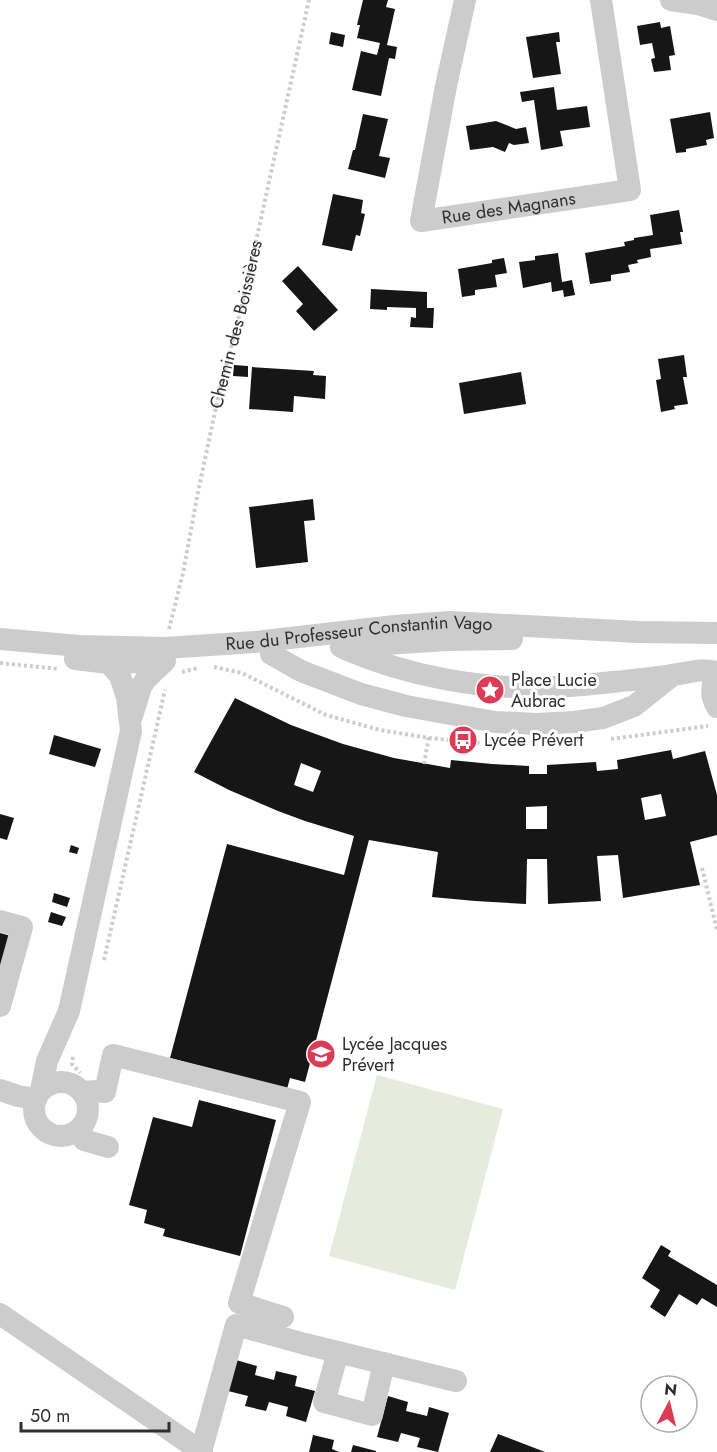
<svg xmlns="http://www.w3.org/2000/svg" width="717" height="1452" viewBox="0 0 717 1452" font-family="Jost,sans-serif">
	<rect width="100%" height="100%" fill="#fff"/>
	<polygon fill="#e6ebde" points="377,1075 503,1109 455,1290 329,1256"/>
	<g fill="#161616" fill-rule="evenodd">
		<polygon points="363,0 388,0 386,7 395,9 387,45 397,47 395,59 389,58 381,96 352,90 361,51 377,55 380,43 357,38 360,25 357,25"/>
		<polygon points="660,22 661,28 670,26 675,55 669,56 671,70 654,72 651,59 655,58 652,43 640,45 637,26"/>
		<polygon points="331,32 345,35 343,47 329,44"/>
		<polygon points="559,32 560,42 556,42 561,74 533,78 526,37"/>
		<polygon points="554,87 557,110 587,106 590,127 560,131 563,146 541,150 534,100 522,102 520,92"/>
		<polygon points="710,112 714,138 706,140 707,145 686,149 686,152 676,153 670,119"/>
		<polygon points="363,114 388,119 379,156 390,158 385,178 348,169 353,150 355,150"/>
		<polygon points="496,121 516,129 526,127 529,143 514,145 509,143 505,152 493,147 470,150 466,126"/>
		<polygon points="333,194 363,200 361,213 365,214 360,236 356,235 352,251 322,245"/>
		<polygon points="679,210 683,232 680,232 682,244 650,249 651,257 637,260 638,263 628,265 630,272 611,275 611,281 590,284 585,253 625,246 624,242 634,240 634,238 653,235 650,215"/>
		<polygon points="558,253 562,282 572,280 575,295 564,297 563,290 552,292 551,282 523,288 519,262 535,260 535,256"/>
		<polygon points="504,258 507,273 495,275 497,287 475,290 475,295 462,297 458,269 492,263 492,260"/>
		<polygon points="298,266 338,310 314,331 296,311 303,304 282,281"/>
		<polygon points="371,289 427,292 427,308 434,308 433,328 410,327 411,317 416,318 416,308 387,307 387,310 370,309"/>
		<polygon points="684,355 687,377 683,377 688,404 674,406 675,409 661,412 656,380 661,379 658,359"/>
		<polygon points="234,365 248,366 248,377 233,376"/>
		<polygon points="252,367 314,371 313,375 326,376 325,399 294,396 293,412 249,409"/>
		<polygon points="521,372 526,404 464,414 459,383"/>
		<polygon points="313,499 315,520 304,521 308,562 256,568 249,507"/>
		<path d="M235 698 291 725 343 744 394 758 450 768 451 760 492 764 529 766V774H547V765L596 762 597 771 618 769 617 760 671 750 673 759 705 751 717 795V835L690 842 700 885 623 898 618 855 597 856 601 901 548 904 547 859H527L526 904 475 901 432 897 438 852 369 840 305 1082 290 1078 287 1089 170 1058 227 844 344 875 354 836 305 821 278 811 229 790 194 772ZM301 763 321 771 313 792 294 785ZM661 794 666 816 645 820 641 798ZM547 806V829H526V807Z"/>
		<polygon points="54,735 101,749 95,767 49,754"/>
		<polygon points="0,814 14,818 7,840 0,838"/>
		<polygon points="71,845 79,848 77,854 69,852"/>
		<polygon points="54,893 70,898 67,907 52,902"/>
		<polygon points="51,912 66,917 62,926 48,922"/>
		<polygon points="0,933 11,936 0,970"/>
		<polygon points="199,1100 276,1120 240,1256 163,1236 165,1229 144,1223 147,1210 129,1205 153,1117 192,1127"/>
		<polygon points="661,1245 671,1251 668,1256 717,1285 717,1307 702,1298 697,1305 679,1294 665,1317 650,1307 660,1290 642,1278"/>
		<polygon points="236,1360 257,1366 255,1375 274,1380 276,1371 297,1376 295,1386 315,1391 306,1422 286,1416 288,1407 269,1402 266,1411 245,1406 248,1396 228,1391"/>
		<polygon points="388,1396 408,1402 406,1411 427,1416 429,1407 449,1413 438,1452 417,1447 420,1438 401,1433 398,1442 377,1437"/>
		<polygon points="498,1434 545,1452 490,1452"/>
		<polygon points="313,1435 334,1440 332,1449 339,1452 309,1452"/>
		<polygon points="353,1445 376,1451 376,1452 351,1452"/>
	</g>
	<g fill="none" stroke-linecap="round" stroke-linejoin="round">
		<g stroke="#ccc" stroke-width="4" stroke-dasharray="3 3" stroke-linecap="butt">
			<path id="s1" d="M169 629 183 573 198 492 219 393 242 305 309 0"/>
			<polyline points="0,663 59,669"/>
			<polyline points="214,667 242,673 326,715 380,730 429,738 481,743"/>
			<polyline points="182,672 198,668"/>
			<polyline points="611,739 708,726"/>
			<polyline points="424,764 429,736"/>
			<polyline points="702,868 717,930"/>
			<polyline points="104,960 165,690"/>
			<polyline points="73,1057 72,1064 80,1073"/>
		</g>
		<g stroke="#ccc" stroke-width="22">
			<path id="s2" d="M465 0 446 86 421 221 630 190 601 0"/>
			<polyline points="671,0 698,4 717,10"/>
			<path id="s3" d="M0 639 79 646 165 648 255 642 395 626 450 622 638 632 717 633"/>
			<polyline points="341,647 447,640 512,639"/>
			<path d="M345 649C407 676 482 690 550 687 571 687 592 684 613 682 633 680 653 678 672 675 690 673 699 668 717 672"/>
			<polyline points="271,654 301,671 361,694 406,706 495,722 537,724 574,722 603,718 634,706 673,675"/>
			<polyline points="75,659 109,663 147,662"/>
			<path d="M717 673C711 685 710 696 717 707"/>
			<polyline points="132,716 141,687 146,679 165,661"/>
			<polyline points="0,921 22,927 0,1006"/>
			<circle cx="61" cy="1109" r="27"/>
			<polyline points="0,1090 18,1096 36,1099"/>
			<polyline points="41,1090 47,1061 69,1011 131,731 127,697 120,676 109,663"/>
			<polyline points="82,1092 97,1091 105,1092 113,1055 300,1102 239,1303 283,1317"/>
			<polyline points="80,1130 84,1140 108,1147"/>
			<polyline points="0,1314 202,1452"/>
			<polyline points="338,1352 324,1402 372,1415 384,1363"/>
			<polyline points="201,1452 236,1325 305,1344 456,1381"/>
		</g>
	</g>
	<defs>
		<g id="sight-disc" transform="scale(1.5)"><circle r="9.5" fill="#db3c54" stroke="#fff"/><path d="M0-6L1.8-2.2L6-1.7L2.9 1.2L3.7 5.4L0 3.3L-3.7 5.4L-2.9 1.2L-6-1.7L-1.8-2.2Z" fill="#fff"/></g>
		<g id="bus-disc" transform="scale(1.5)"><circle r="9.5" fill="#db3c54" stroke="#fff"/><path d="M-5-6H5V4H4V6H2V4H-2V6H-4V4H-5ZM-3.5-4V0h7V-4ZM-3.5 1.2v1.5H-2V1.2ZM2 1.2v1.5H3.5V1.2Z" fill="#fff"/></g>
		<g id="school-disc" transform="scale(1.5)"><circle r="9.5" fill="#db3c54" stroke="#fff"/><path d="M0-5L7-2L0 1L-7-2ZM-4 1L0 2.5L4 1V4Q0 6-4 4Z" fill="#fff"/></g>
	</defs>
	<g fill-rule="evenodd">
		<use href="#sight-disc" x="490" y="690"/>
		<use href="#bus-disc" x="463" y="740"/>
		<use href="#school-disc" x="321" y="1054"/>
	</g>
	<g text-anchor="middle" stroke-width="6" stroke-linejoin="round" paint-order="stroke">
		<g font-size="18" fill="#2f2f2f" stroke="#fff">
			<text dy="6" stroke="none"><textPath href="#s2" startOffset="314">Rue des Magnans</textPath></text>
			<text dy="6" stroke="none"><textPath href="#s1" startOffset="312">Chemin des Boissières</textPath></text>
			<text dy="6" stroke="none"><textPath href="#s3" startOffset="360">Rue du Professeur Constantin Vago</textPath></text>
		</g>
		<g font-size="18" fill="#2f2f2f" stroke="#fff" text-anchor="start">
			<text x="511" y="686">Place Lucie<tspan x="511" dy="21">Aubrac</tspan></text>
			<text x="484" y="746">Lycée Prévert</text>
			<text x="342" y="1050">Lycée Jacques<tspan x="342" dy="21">Prévert</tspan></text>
		</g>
	</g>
	<g transform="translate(669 1404) rotate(7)"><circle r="28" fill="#ffffff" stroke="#acacac" stroke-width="1.5"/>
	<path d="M0-4.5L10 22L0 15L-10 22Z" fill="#db3c54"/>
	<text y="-9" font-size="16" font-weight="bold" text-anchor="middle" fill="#2f2f2f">N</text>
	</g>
	<path d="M21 1422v9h148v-9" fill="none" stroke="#2f2f2f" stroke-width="3"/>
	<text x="30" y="1422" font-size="18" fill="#2f2f2f" stroke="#ffffff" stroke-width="4.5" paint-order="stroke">50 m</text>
</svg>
